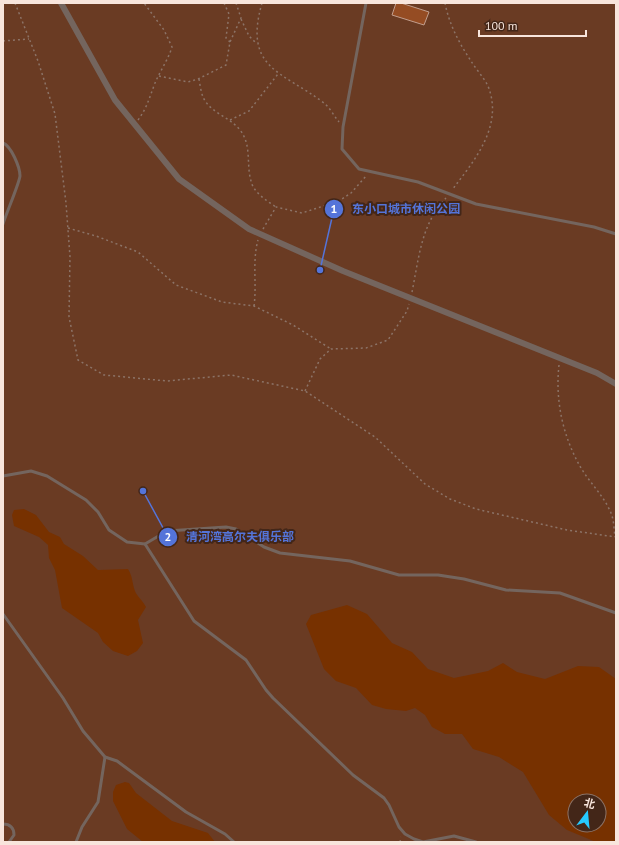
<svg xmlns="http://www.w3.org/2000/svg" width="619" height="845" viewBox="0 0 619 845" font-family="'PT Sans','Noto Sans SC',sans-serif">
	<rect width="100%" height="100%" fill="#432618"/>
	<path fill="#6a3b23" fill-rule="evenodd" d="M3 3H616V842H3ZM575 801H599V825H575Z"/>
	<g fill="#773100" fill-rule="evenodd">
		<path d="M24 509 36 515 49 532 60 537 64 544 83 556 98 570 128 569C133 577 132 583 135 591 136 595 143 601 146 607L138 620 143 643 137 651 128 656 113 651 103 642 98 633 62 608 55 570 49 558 48 545 39 537 14 526 12 515 14 510Z"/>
		<path d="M347 605 367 614 392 643 412 652 428 669 454 678 488 671 503 663 517 672 545 679 578 666 599 667 616 679V842H596L567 830 549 815 523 772 499 757 473 749 462 734H445L432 727 425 715 415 708 406 711 386 709 372 705 356 688 336 681 324 669 306 624 311 615ZM575 801H599V825H575Z"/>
		<polygon points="125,782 129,783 136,793 172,821 208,833 215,842 143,842 127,829 113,801 113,792 116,785"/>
	</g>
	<polygon fill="#954c23" stroke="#c29e8d" points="396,3 401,3 429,12 424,25 392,15"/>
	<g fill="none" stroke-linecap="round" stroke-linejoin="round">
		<g stroke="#8c7367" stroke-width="1.5" stroke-dasharray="2 3" stroke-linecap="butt">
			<polyline points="15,3 38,61 55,114 66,203 70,257 69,317 78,360 104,375 167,381 231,375 305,391 375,437 425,484 450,499 476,509 567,530 616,537"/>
			<polyline points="224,3 229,14 226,38 230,42"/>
			<path d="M262 3C243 69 282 71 324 103 330 108 334 116 339 122"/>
			<path d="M445 3C449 24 459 43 471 61 476 69 484 78 488 86 504 126 474 161 452 190"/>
			<polyline points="241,19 249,36 257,44"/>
			<polyline points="3,41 29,39"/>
			<polyline points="159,76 188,82 198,79 226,65 230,42 241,18 236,3"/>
			<path d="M199 79C200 85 201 92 203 97 210 113 230 117 240 130 252 145 246 164 251 181 253 192 267 201 276 207"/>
			<path d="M138 120C147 108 150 96 155 83 160 71 168 60 172 47L164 30 144 3"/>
			<polyline points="230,120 249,111 278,74"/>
			<polyline points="68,228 96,236 138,252 176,285 222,302 254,306 293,325 331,349"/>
			<polyline points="263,229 276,207 302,213 339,201 351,193 366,176"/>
			<path d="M412 292C419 258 421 224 446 198"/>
			<path d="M254 306C257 284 252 262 258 240"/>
			<path d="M559 365C555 401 563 437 581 468 590 483 604 496 611 513 614 520 614 530 615 537"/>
			<polyline points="305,391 320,359 331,349 366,348 388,340 407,311 409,304"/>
			<polyline points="400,842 401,837"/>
		</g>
		<g stroke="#74655e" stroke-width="3">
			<polyline points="366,3 343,127 342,149 359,169 418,182 476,204 594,227 616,234"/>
			<path d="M3 143C11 146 20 167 20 176 19 184 6 214 3 224"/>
			<polyline points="3,476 31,471 47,476 86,500 98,512 109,530 127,542 145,544 167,531 226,527 236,529 264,547 280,553 350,561 399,575 438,575 464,579 506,590 560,593 616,613"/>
			<polyline points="145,544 194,621 246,660 266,690 273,698 353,775 384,798 389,805 399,827 405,834 414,839 423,842 454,836 476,842"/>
			<polyline points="3,614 63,698 83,731 105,757 117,761 186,812 225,834 234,842"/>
			<path d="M3 824C10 824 14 828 14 835L9 842"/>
			<polyline points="76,842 82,827 98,802 105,757"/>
		</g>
		<polyline stroke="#74655e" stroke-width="6" points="61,3 115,100 179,179 249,229 343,271 597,373 616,384"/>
	</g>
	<path fill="none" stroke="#5474d9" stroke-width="1.5" d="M320 270L334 209M143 491L168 537"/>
	<g fill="#5474d9" stroke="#432618" stroke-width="1.5">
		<circle cx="320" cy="270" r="4"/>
		<circle cx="143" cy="491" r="4"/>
		<circle cx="334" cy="209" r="10"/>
		<circle cx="168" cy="537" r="10"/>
	</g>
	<g font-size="12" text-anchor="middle" font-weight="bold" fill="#fff">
		<text x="334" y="213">1</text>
		<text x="168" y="541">2</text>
	</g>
	<g font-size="12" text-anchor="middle" font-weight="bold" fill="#5474d9" stroke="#432618" stroke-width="4" stroke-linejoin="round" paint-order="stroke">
		<text x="406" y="213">东小口城市休闲公园</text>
		<text x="240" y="541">清河湾高尔夫俱乐部</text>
	</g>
	<rect width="619" height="845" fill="none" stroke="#f8e5dc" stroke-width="8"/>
	<g transform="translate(587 813) rotate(16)"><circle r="19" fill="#432618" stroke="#8b7266"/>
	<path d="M0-3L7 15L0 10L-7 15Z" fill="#26c9fe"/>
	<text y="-6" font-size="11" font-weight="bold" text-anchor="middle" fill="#f8e5dc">北</text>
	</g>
	<path d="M479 30v6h107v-6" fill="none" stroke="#f8e5dc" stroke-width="2"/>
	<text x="485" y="30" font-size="12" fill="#f8e5dc" stroke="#432618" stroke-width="3" paint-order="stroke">100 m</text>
</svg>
